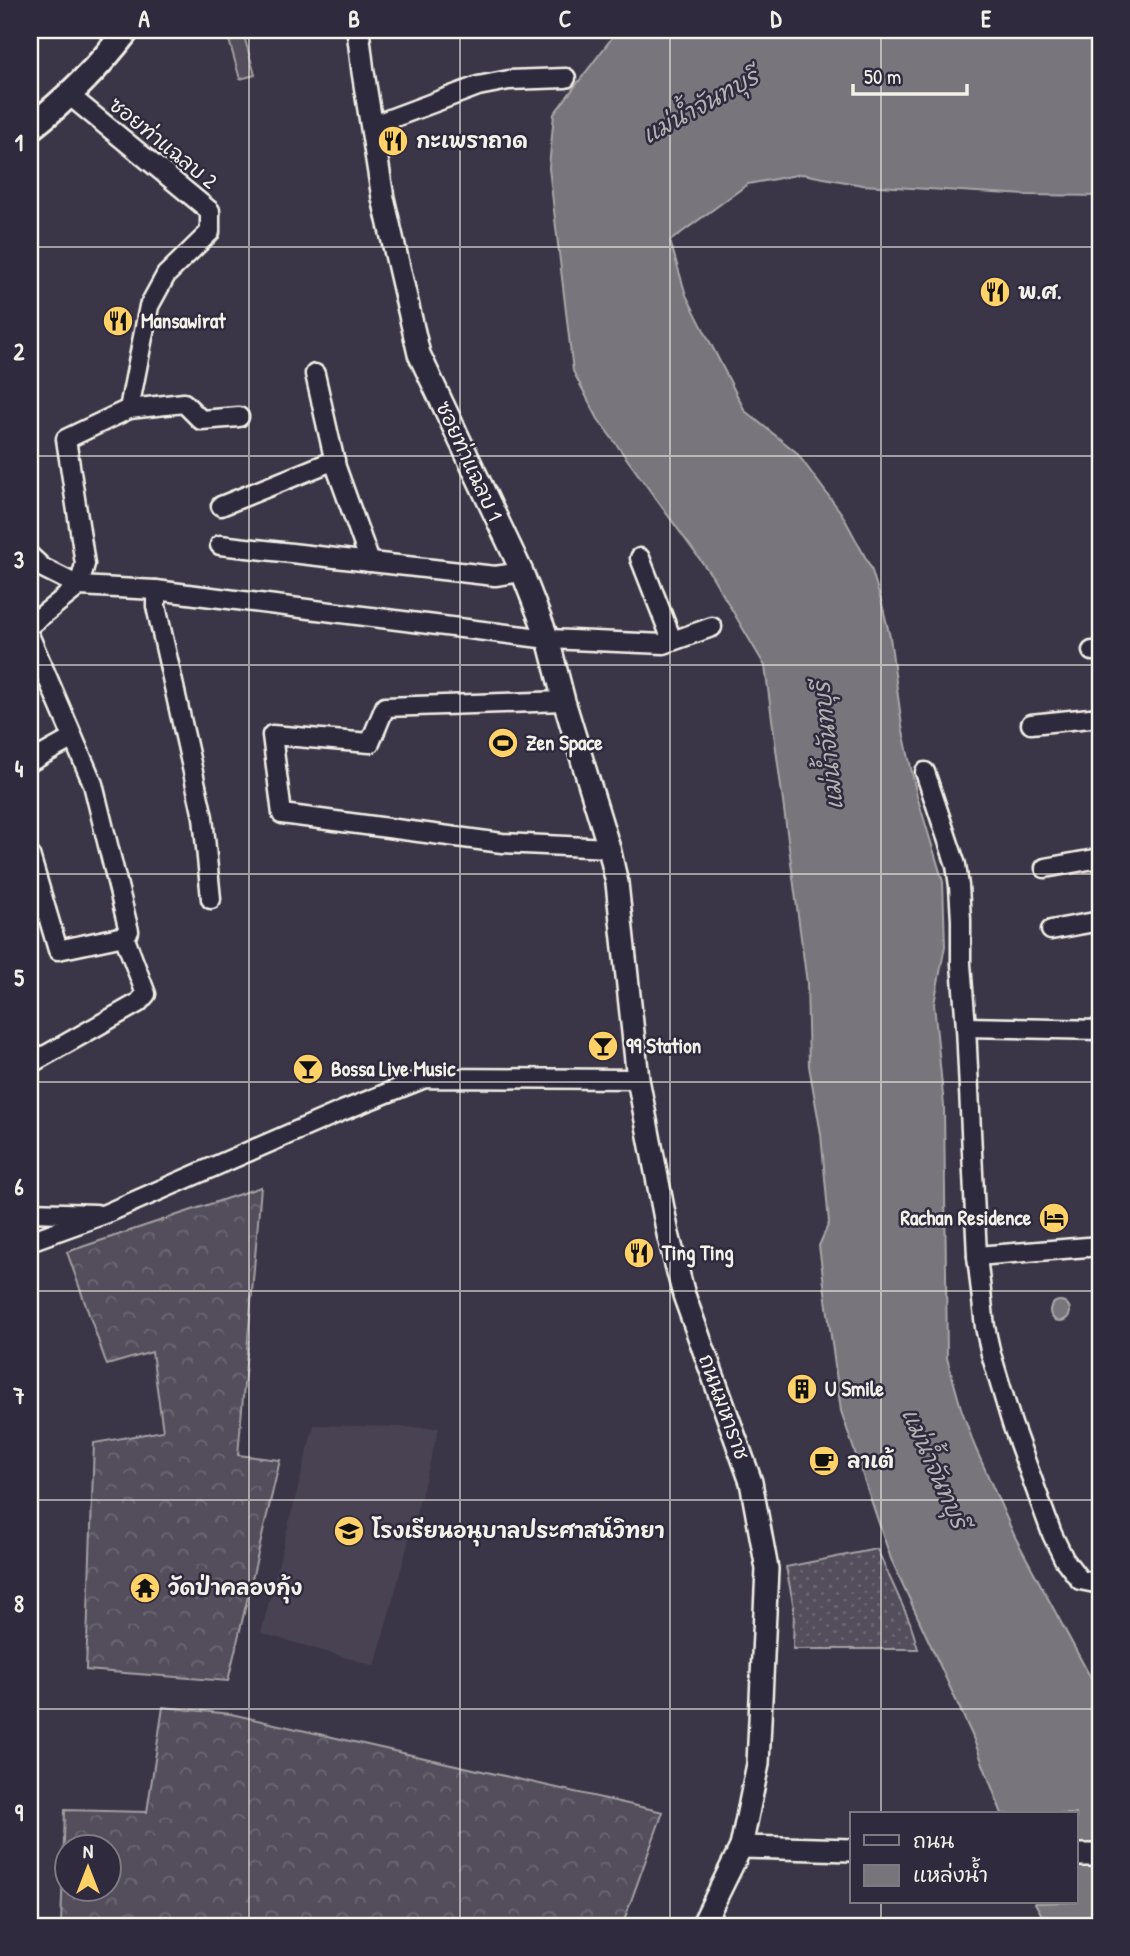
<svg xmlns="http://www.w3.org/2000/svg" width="1130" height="1956" viewBox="0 0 1130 1956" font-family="'Patrick Hand','Playpen Sans Thai',sans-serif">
	<defs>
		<pattern id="grass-dots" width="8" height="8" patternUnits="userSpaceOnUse" patternTransform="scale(1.75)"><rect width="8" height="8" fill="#534e5c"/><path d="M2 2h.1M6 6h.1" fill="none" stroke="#6c6873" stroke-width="1.8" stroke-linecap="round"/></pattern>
		<pattern id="forest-crowns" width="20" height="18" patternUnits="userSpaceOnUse" patternTransform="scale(1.75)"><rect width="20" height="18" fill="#534e5c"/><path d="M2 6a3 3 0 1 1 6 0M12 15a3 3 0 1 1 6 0" fill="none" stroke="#6c6873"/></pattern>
	</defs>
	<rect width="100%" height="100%" fill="#3b3647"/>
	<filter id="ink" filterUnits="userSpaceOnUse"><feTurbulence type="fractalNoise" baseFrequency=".0143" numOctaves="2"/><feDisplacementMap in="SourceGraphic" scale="14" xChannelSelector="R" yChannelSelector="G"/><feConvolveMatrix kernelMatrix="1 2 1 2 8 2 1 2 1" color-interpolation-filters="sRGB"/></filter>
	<g filter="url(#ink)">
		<polygon fill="#484352" points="314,1425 439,1428 375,1666 261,1633"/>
		<polygon fill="url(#grass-dots)" stroke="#a4a0a2" stroke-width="2" points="877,1549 910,1622 918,1649 793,1649 794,1608 786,1567"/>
		<g fill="url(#forest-crowns)" stroke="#a4a0a2" stroke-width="2" fill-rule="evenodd">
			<polygon points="261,1187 238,1455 280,1460 228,1681 86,1670 94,1443 163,1431 152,1352 107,1365 67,1252"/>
			<path d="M163 1707 231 1714 663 1812 622 1926H61L65 1810 147 1812ZM66 1848H108V1890H66Z"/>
		</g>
		<polygon fill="#534e5c" stroke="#a4a0a2" stroke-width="2" points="244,36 255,75 240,79 229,40"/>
		<g fill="#78747b" stroke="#aaa6a7" stroke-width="2">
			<polygon points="618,30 1100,30 1100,196 1026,195 862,185 802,174 748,184 670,241 686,295 745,411 796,452 842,514 871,568 882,604 890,637 902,726 917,796 943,882 945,946 934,1004 944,1106 947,1358 961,1408 975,1447 1015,1537 1100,1695 1100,1926 1048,1926 1035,1903 1076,1902 1076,1814 1002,1814 972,1735 891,1559 841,1411 819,1246 829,1223 821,1134 809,1066 807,983 765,666 712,576 598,419 573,371 549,168 554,114"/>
			<circle cx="1060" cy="1311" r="10"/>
		</g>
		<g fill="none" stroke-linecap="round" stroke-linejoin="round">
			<g stroke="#f4f1e8" stroke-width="23">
				<g id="minor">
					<polyline points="371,126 478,86 509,80 566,78"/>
					<polyline points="315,374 336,467 370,562"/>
					<polyline points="129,409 184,403 201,420 239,417"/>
					<polyline points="221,506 335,460"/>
					<polyline points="220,545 495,576 522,572"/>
					<polyline points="30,556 43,568 79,586 156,590 548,639 664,644 712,627"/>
					<polyline points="640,558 672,640"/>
					<polyline points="156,590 156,606 203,817 211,899"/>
					<polyline points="30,625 79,586 85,564 66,439 129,409 149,306 166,275 210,232 210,211 69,95"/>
					<polyline points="30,637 93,784 129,931 124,936 146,994 138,1003 30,1064"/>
					<polyline points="1092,651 1100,651"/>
					<polyline points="564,701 385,707 370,743 272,735 282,814 502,843 609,848"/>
					<polyline points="1031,724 1100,717"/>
					<polyline points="30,762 73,738"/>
					<polyline points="925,772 956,865 959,886 961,920 961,964 966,1027 977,1256 985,1327 991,1354 1012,1424 1052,1534 1064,1559 1080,1580 1100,1584"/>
					<polyline points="30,855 58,950 124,936"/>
					<polyline points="1045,868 1100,858"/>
					<polyline points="1051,930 1100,921"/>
					<polyline points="966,1027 1100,1030"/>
					<polyline points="30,1212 96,1214"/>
					<polyline points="30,1241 105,1214 342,1111 425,1078 638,1079"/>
					<polyline points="977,1256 1100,1246"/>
				</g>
			</g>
			<g stroke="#f4f1e8" stroke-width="26">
				<g id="tertiary">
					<polyline points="358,30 363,72 383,198 419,354 522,572 548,639 564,701 609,848 617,883 638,1079 668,1234 684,1295 751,1482 767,1569 758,1764 741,1847 702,1926"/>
					<polyline points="741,1847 852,1850"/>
					<polyline points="1076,1855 1100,1855"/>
				</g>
			</g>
			<g stroke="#f4f1e8" stroke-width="30">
				<path id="secondary" d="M30 128C67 99 99 67 127 30"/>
			</g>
			<use href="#minor" stroke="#2f2a3d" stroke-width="18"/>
			<use href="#tertiary" stroke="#2f2a3d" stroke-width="21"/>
			<use href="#secondary" stroke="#2f2a3d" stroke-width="24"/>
		</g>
	</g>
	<path fill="none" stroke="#f4f1e8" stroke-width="2" stroke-opacity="0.55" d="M249 30V1926M460 30V1926M670 30V1926M881 30V1814M30 247H1100M30 456H1100M30 665H1100M30 874H1100M30 1082H1100M30 1291H1100M30 1500H1100M30 1709H1100M881 1902V1926"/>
	<defs>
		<g id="restaurant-disc" transform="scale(1.575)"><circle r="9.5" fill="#ffd166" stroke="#2f2a3d"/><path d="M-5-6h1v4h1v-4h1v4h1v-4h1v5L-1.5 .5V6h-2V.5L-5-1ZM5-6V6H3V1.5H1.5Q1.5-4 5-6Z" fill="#111"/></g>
		<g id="stadium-disc" transform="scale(1.575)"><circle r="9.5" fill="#ffd166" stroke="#2f2a3d"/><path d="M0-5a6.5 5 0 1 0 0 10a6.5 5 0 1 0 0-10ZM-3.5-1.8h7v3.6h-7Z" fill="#111"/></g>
		<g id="bar-disc" transform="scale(1.575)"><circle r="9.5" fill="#ffd166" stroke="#2f2a3d"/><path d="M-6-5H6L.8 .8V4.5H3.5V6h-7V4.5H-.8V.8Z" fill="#111"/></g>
		<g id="hotel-disc" transform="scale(1.575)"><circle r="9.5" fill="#ffd166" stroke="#2f2a3d"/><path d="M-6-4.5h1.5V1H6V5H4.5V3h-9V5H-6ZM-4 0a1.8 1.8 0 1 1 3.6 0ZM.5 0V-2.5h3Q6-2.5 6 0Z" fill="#111"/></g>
		<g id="building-disc" transform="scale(1.575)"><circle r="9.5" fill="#ffd166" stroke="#2f2a3d"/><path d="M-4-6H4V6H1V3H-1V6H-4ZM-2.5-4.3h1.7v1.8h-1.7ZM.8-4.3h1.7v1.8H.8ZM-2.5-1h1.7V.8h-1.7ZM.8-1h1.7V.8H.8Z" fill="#111"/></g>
		<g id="cafe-disc" transform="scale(1.575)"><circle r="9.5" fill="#ffd166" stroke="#2f2a3d"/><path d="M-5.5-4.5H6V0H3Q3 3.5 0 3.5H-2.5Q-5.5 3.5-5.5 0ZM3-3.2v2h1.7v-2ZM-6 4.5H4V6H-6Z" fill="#111"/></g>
		<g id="school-disc" transform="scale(1.575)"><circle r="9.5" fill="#ffd166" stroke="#2f2a3d"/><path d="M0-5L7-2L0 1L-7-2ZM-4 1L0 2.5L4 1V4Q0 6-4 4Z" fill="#111"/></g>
		<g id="temple-disc" transform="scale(1.575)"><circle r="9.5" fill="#ffd166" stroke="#2f2a3d"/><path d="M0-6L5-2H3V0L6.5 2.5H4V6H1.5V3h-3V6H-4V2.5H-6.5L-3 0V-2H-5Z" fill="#111"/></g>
	</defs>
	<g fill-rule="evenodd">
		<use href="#restaurant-disc" x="393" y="141"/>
		<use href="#restaurant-disc" x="995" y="292"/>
		<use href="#restaurant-disc" x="118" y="321"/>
		<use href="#stadium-disc" x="503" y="743"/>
		<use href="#bar-disc" x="603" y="1046"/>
		<use href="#bar-disc" x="308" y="1069"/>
		<use href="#hotel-disc" x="1054" y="1218"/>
		<use href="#restaurant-disc" x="639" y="1253"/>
		<use href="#building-disc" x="802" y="1389"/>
		<use href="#cafe-disc" x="824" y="1461"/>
		<use href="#school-disc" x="349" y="1531"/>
		<use href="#temple-disc" x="145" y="1588"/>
	</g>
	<g text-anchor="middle" stroke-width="5" stroke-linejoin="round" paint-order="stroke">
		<g font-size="21" font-weight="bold" fill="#f4f1e8" stroke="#2f2a3d" text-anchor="start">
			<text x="416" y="148">กะเพราถาด</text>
			<text x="1018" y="299">พ.ศ.</text>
			<text x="141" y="328">Mansawirat</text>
			<text x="526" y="750">Zen Space</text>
			<text x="626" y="1053">99 Station</text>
			<text x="331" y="1076">Bossa Live Music</text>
			<text x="1031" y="1225" text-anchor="end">Rachan Residence</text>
			<text x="662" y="1260">Ting Ting</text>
			<text x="825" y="1396">U Smile</text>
			<text x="847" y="1468">ลาเต้</text>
			<text x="372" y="1538">โรงเรียนอนุบาลประศาสน์วิทยา</text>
			<text x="168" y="1595">วัดป่าคลองกุ้ง</text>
		</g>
		<g font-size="21" fill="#f4f1e8" stroke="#2f2a3d">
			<text transform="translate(163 143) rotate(39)" y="7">ซอยท่าแฉลบ 2</text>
			<text transform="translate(469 461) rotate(65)" y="7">ซอยท่าแฉลบ 1</text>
			<text transform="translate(724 1407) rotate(70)" y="7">ถนนมหาราช</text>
		</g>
		<g font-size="23" font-style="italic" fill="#b6b2b2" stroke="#2f2a3d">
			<text transform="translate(700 106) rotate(-29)" y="8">แม่น้ำจันทบุรี</text>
			<text transform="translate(828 746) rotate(-96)" y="8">แม่น้ำจันทบุรี</text>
			<text transform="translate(935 1468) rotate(66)" y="8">แม่น้ำจันทบุรี</text>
		</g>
	</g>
	<rect width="1130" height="1956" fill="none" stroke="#2f2a3d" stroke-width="77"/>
	<rect x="850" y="1812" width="228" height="91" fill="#2f2a3d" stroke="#7e7a81" stroke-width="2"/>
	<rect x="864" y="1835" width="35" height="10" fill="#2f2a3d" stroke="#7e7a81" stroke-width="2"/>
	<text x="913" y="1848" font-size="21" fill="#f4f1e8">ถนน</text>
	<rect x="864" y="1865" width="35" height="21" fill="#78747b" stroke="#7e7a81" stroke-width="2"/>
	<text x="913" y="1882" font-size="21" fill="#f4f1e8">แหล่งน้ำ</text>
	<g transform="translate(88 1868)"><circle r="33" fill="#2f2a3d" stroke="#7e7a81" stroke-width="2"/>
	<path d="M0-5L12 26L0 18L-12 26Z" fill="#ffd166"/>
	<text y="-10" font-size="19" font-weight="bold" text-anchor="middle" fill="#f4f1e8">N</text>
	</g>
	<path d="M853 84v10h114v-10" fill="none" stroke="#f4f1e8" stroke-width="3.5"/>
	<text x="864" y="84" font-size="21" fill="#f4f1e8" stroke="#2f2a3d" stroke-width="5" paint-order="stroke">50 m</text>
	<rect x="38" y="38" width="1054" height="1880" fill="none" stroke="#f4f1e8" stroke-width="2.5"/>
	<g font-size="23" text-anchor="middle" font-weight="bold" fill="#f4f1e8">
		<text x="144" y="27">A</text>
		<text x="354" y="27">B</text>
		<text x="565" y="27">C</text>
		<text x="776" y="27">D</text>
		<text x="986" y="27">E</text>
		<text x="19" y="151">1</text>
		<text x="19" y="360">2</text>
		<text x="19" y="568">3</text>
		<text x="19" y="777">4</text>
		<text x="19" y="986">5</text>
		<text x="19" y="1195">6</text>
		<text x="19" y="1404">7</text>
		<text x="19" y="1612">8</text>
		<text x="19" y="1821">9</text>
	</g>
</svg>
